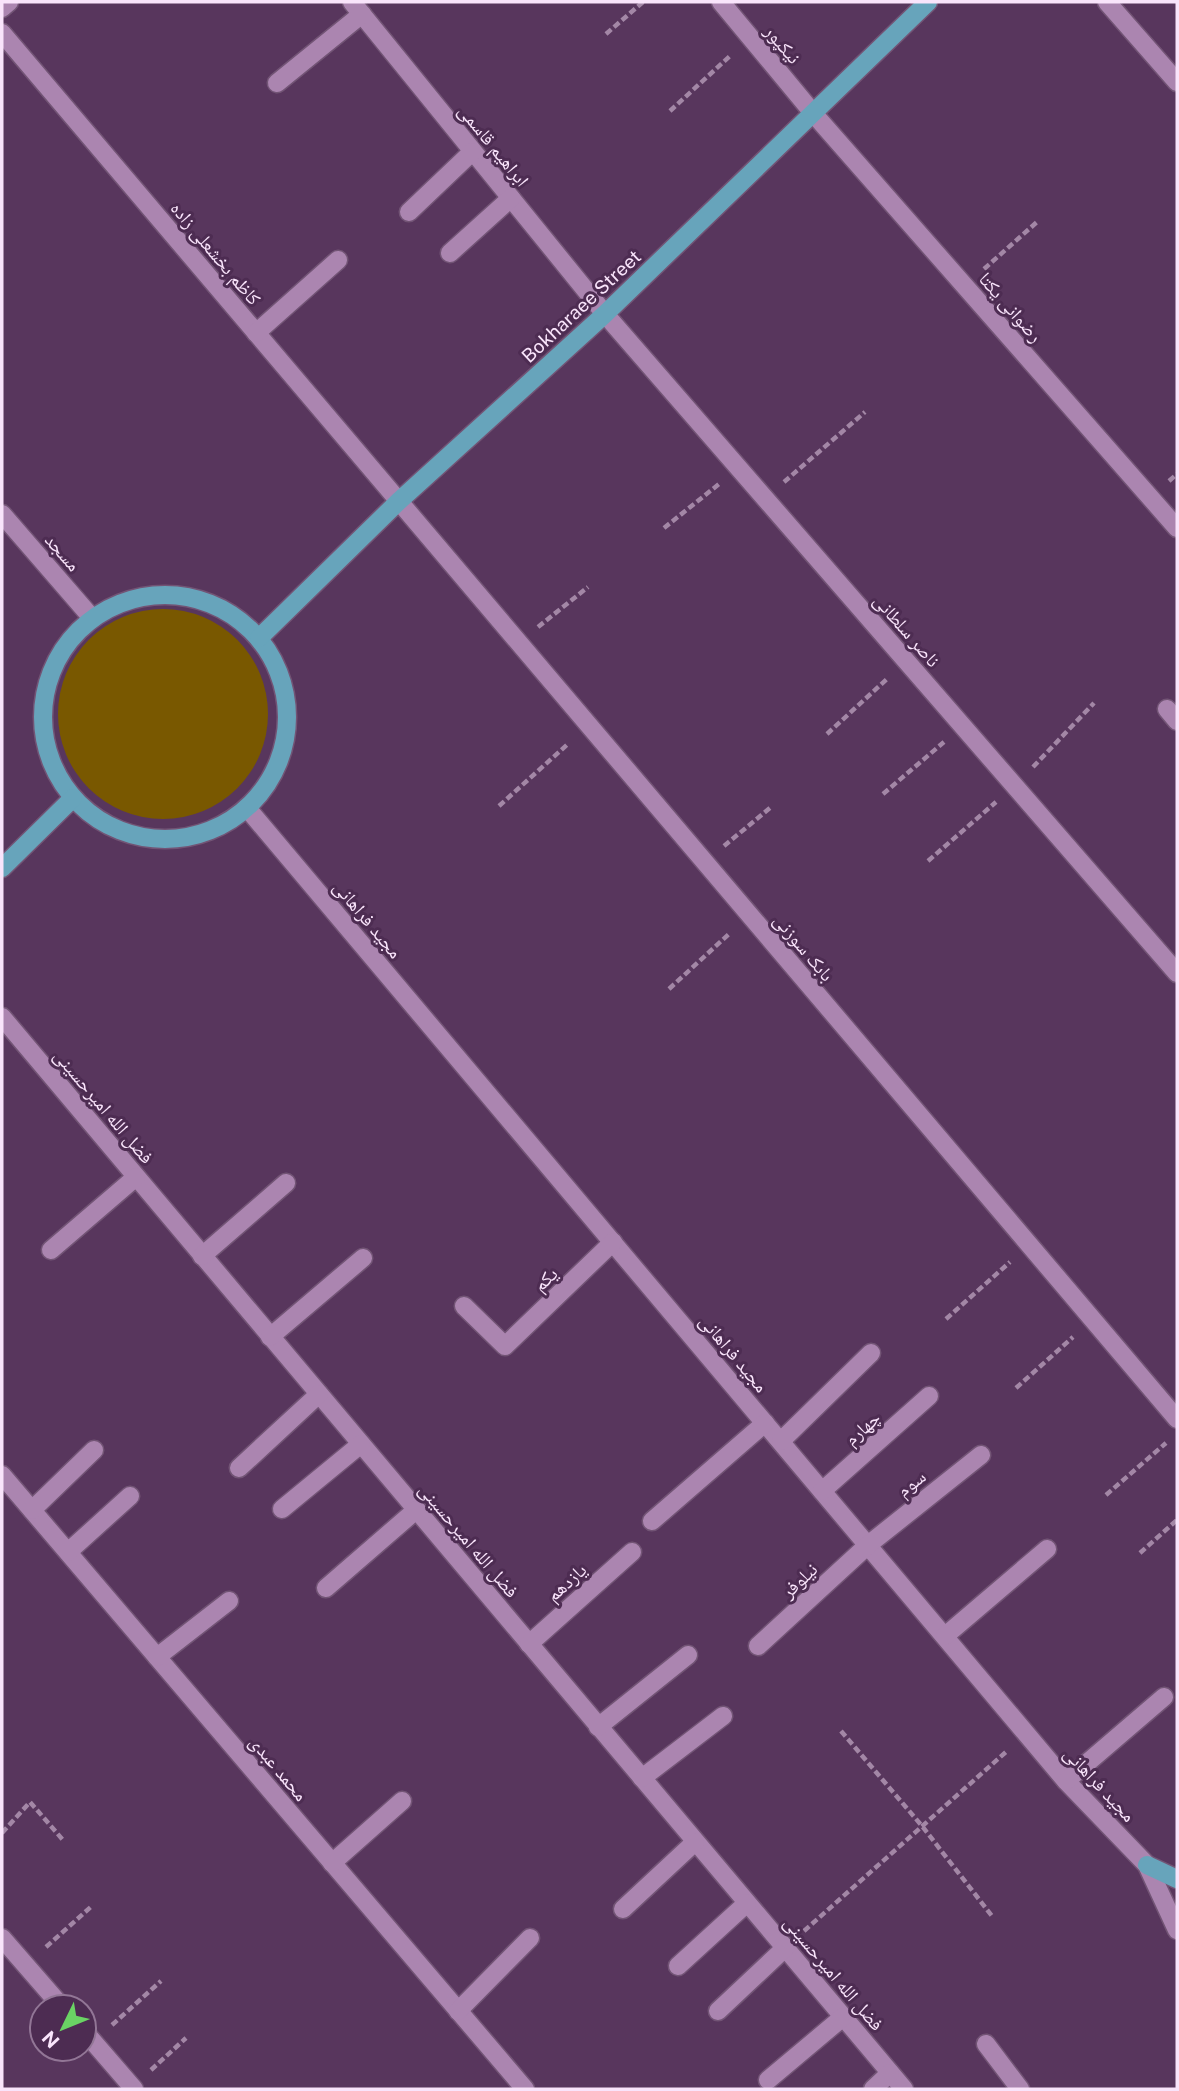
<svg xmlns="http://www.w3.org/2000/svg" width="1179" height="2091" viewBox="0 0 1179 2091" font-family="'Public Sans','Noto Naskh Arabic',sans-serif">
	<rect width="100%" height="100%" fill="#58365d"/>
	<circle fill="#795800" cx="163" cy="714" r="105"/>
	<g fill="none" stroke-linecap="round" stroke-linejoin="round">
		<g stroke="#725475" stroke-width="21">
			<g id="minor">
				<polyline points="352,2 605,314 1177,973"/>
				<polyline points="721,2 813,113 1177,528"/>
				<polyline points="1107,2 1177,82"/>
				<polyline points="2,8 9,2"/>
				<polyline points="2,33 1177,1419"/>
				<polyline points="277,83 362,14"/>
				<polyline points="409,212 472,152"/>
				<polyline points="450,253 511,198"/>
				<polyline points="256,333 338,260"/>
				<polyline points="2,514 92,618"/>
				<polyline points="1167,709 1177,721"/>
				<polyline points="247,808 1066,1781 1147,1865 1177,1930"/>
				<polyline points="2,1017 904,2089"/>
				<polyline points="51,1250 136,1177"/>
				<polyline points="202,1256 286,1183"/>
				<polyline points="464,1306 505,1346 613,1242"/>
				<polyline points="270,1337 363,1258"/>
				<polyline points="781,1441 871,1353"/>
				<polyline points="239,1468 319,1394"/>
				<polyline points="2,1475 525,2089"/>
				<polyline points="822,1491 929,1396"/>
				<polyline points="282,1509 361,1444"/>
				<polyline points="32,1510 94,1450"/>
				<polyline points="652,1521 765,1423"/>
				<polyline points="68,1552 130,1496"/>
				<polyline points="326,1588 416,1510"/>
				<polyline points="945,1636 1047,1549"/>
				<polyline points="529,1644 632,1552"/>
				<polyline points="758,1646 868,1545 981,1455"/>
				<polyline points="157,1657 229,1601"/>
				<polyline points="598,1727 688,1655"/>
				<polyline points="642,1778 723,1716"/>
				<polyline points="1066,1781 1164,1697"/>
				<polyline points="332,1863 402,1801"/>
				<polyline points="623,1909 695,1842"/>
				<polyline points="2,1938 62,2007"/>
				<polyline points="678,1966 747,1903"/>
				<polyline points="458,2011 530,1938"/>
				<polyline points="718,2011 785,1948"/>
				<polyline points="84,2031 134,2089"/>
				<polyline points="986,2044 1020,2089"/>
				<polyline points="768,2080 843,2017"/>
				<polyline points="873,2089 890,2073"/>
			</g>
		</g>
		<g stroke="#725475" stroke-width="21">
			<g id="major">
				<circle cx="165" cy="717" r="122"/>
				<polyline points="259,638 399,501 605,314 928,2"/>
				<polyline points="2,868 73,798"/>
				<polyline points="1147,1865 1177,1879"/>
			</g>
		</g>
		<g stroke="#a387a6" stroke-width="4.5" stroke-dasharray="7 3.5" stroke-linecap="butt">
			<polyline points="606,34 643,2"/>
			<polyline points="670,111 731,55"/>
			<polyline points="984,269 1037,222"/>
			<polyline points="1169,481 1177,474"/>
			<polyline points="784,482 865,412"/>
			<polyline points="664,528 719,484"/>
			<polyline points="538,627 588,587"/>
			<polyline points="827,734 888,678"/>
			<polyline points="1033,767 1094,703"/>
			<polyline points="883,794 944,742"/>
			<polyline points="499,806 569,743"/>
			<polyline points="724,846 770,808"/>
			<polyline points="928,861 996,802"/>
			<polyline points="669,989 730,933"/>
			<polyline points="946,1319 1010,1262"/>
			<polyline points="1016,1388 1073,1337"/>
			<polyline points="1106,1495 1166,1443"/>
			<polyline points="1140,1553 1177,1520"/>
			<polyline points="841,1731 922,1826 992,1916"/>
			<polyline points="2,1833 30,1802 63,1840"/>
			<polyline points="804,1931 1007,1751"/>
			<polyline points="46,1947 93,1905"/>
			<polyline points="112,2025 161,1981"/>
			<polyline points="151,2070 186,2038"/>
		</g>
		<use href="#minor" stroke="#ab85b0" stroke-width="18"/>
		<use href="#major" stroke="#67a4bb" stroke-width="18"/>
	</g>
	<g text-anchor="middle" stroke-width="6" stroke-linejoin="round" paint-order="stroke">
		<g font-size="19" fill="#f9e4fb" stroke="#4d2c52">
			<text transform="translate(783 44) rotate(50)" y="7">نیکپور</text>
			<text transform="translate(494 145) rotate(51)" y="7">ابراهیم قاسمی</text>
			<text transform="translate(216 253) rotate(50)" y="7">کاظم بخشعلی زاده</text>
			<text transform="translate(581 306) rotate(-43)" y="7">Bokharaee Street</text>
			<text transform="translate(1011 307) rotate(49)" y="7">رضوانی یکتا</text>
			<text transform="translate(63 552) rotate(49)" y="7">مسجد</text>
			<text transform="translate(907 630) rotate(49)" y="7">ناصر سلطانی</text>
			<text transform="translate(368 919) rotate(50)" y="7">مجید فراهانی</text>
			<text transform="translate(804 947) rotate(50)" y="7">بابک سوزنی</text>
			<text transform="translate(104 1106) rotate(50)" y="7">فضل الله امیرحسینی</text>
			<text transform="translate(545 1279) rotate(-44)" y="7">یکم</text>
			<text transform="translate(734 1353) rotate(50)" y="7">مجید فراهانی</text>
			<text transform="translate(862 1428) rotate(-42)" y="7">چهارم</text>
			<text transform="translate(911 1483) rotate(-38)" y="7">سوم</text>
			<text transform="translate(469 1540) rotate(50)" y="7">فضل الله امیرحسینی</text>
			<text transform="translate(799 1580) rotate(-43)" y="7">نیلوفر</text>
			<text transform="translate(566 1582) rotate(-42)" y="7">یازدهم</text>
			<text transform="translate(279 1768) rotate(50)" y="7">محمد عبدی</text>
			<text transform="translate(1100 1784) rotate(47)" y="7">مجید فراهانی</text>
			<text transform="translate(834 1973) rotate(50)" y="7">فضل الله امیرحسینی</text>
		</g>
	</g>
	<rect width="1179" height="2091" fill="none" stroke="#f9e4fb" stroke-width="7"/>
	<g transform="translate(63 2028) rotate(227)"><circle r="33" fill="#4d2c52" stroke="#927696" stroke-width="2"/>
	<path d="M0-5L12 26L0 18L-12 26Z" fill="#6ad364"/>
	<text y="-10" font-size="19" font-weight="bold" text-anchor="middle" fill="#f9e4fb">N</text>
	</g>
</svg>
